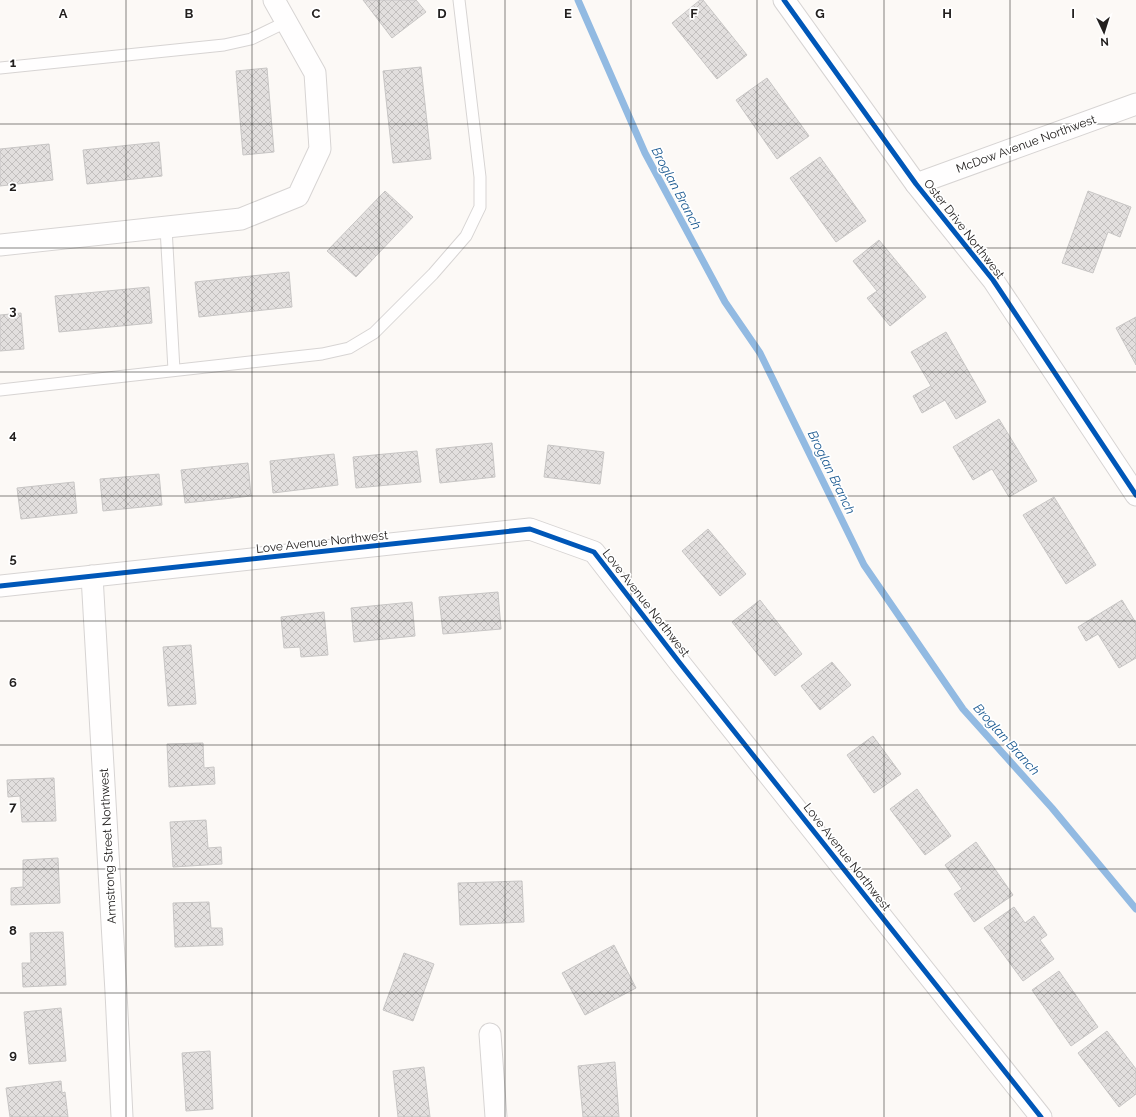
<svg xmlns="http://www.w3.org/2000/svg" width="1136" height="1117" viewBox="0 0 1136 1117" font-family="Raleway,sans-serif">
	<defs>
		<pattern id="building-cross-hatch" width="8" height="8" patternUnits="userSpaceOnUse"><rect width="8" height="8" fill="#e2dfde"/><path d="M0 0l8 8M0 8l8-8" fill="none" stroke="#c2bfbe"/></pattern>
	</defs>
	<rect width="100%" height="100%" fill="#fcf9f6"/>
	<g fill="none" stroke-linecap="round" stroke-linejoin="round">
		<polyline stroke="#92bae2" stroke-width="7" points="578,0 645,153 725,302 760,353 864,565 963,709 1052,808 1136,909"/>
	</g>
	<g fill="url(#building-cross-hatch)" stroke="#c8c6c5">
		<polygon points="363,0 416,0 426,12 392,38"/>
		<polygon points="700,0 703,0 747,55 717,79 672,23"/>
		<polygon points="421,67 431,159 393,163 383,71"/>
		<polygon points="267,68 274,152 243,155 236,71"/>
		<polygon points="767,78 809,136 777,159 736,100"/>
		<polygon points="159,142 162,176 87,184 83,150"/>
		<polygon points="49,144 53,180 0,186 0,149"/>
		<polygon points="820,157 866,221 836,242 790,178"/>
		<polygon points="385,191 413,217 356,277 327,251"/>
		<polygon points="1088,191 1131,207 1120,237 1108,232 1093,273 1062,263"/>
		<polygon points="879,240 926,297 890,326 867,298 877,291 853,261"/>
		<polygon points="289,272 292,307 199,317 195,282"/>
		<polygon points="149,287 152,323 59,332 55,296"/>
		<polygon points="21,313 24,349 0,351 0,315"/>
		<polygon points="1136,317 1136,365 1116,328"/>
		<polygon points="946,332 986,402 956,419 945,400 922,413 913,396 931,386 911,352"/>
		<polygon points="999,419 1037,481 1009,497 992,469 973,480 953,447"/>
		<polygon points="492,443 495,477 440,483 436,449"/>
		<polygon points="548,445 604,452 600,484 544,477"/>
		<polygon points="417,451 421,482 356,488 353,457"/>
		<polygon points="334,454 338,485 273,493 270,461"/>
		<polygon points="248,463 251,496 185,503 181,470"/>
		<polygon points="159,474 162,505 103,511 100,479"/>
		<polygon points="74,482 77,513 21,519 17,488"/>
		<polygon points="1054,497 1096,565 1066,584 1023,515"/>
		<polygon points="708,529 746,574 720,596 682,551"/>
		<polygon points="498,592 501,629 443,634 439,597"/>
		<polygon points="760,600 802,654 775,676 732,622"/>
		<polygon points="1122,600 1136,623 1136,658 1119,668 1098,634 1086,641 1078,627"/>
		<polygon points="412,602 415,636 354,642 351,608"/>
		<polygon points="324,612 328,655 301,657 300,647 284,648 281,617"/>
		<polygon points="191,645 196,704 168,706 163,647"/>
		<polygon points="832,662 851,685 820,710 801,686"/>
		<polygon points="873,736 901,774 874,793 847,755"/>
		<polygon points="203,743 204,768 214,767 215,784 169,787 167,744"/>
		<polygon points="54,778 56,821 22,822 20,796 8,797 7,780"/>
		<polygon points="917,789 951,836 925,855 890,809"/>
		<polygon points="206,820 208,848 221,847 222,864 173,867 170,822"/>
		<polygon points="976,842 1013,895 974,922 954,894 962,889 945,865"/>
		<polygon points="58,858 60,903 11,905 11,888 23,887 23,860"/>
		<polygon points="522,881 524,922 460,925 458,883"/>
		<polygon points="209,902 211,928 222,928 223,945 175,947 173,903"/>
		<polygon points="1014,907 1025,923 1034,916 1047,935 1040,940 1054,959 1023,981 984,928"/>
		<polygon points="63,932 66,985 23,987 22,963 31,963 30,933"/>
		<polygon points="614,945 636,988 585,1015 562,973"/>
		<polygon points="404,953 434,964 413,1021 383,1010"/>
		<polygon points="1059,971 1098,1027 1071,1046 1032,990"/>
		<polygon points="61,1008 66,1061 29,1064 24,1012"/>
		<polygon points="1107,1031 1136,1069 1136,1094 1119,1107 1078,1053"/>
		<polygon points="210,1051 213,1109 186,1111 182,1053"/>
		<polygon points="615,1062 619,1117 583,1117 578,1066"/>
		<polygon points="424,1067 430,1117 398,1117 393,1071"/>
		<polygon points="61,1081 62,1093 65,1092 68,1117 10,1117 6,1088"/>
	</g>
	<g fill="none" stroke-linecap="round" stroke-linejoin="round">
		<g stroke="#d7d4d3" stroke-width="13">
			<g id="lane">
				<polyline points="0,68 224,45 251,39 286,22"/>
				<polyline points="166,228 174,370"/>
				<polyline points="0,390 322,354 349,348 374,333 433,274 466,236 480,207 480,177 459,0"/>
			</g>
		</g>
		<g stroke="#d7d4d3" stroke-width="23">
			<g id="street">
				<polyline points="784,0 916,184 993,280 1136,495"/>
				<polyline points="916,184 1136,104"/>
				<polyline points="0,245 241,219 298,196 320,149 315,73 274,0"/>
				<polyline points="92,576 116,992 122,1117"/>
				<polyline points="0,586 530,529 594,552 679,662 1041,1117"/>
				<polyline points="490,1034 496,1117"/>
			</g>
		</g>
		<use href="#lane" stroke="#fffefe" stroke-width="11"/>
		<use href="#street" stroke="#fffefe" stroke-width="21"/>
		<g stroke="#fff" stroke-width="8">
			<g id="cycleway">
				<polyline points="784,0 916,184 993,280 1136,495"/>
				<polyline points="0,586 530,529 594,552 679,662 1041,1117"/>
			</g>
		</g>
		<use href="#cycleway" stroke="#0057b8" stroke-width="5"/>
	</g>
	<path fill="none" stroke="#23201f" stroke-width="1" stroke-opacity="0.55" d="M126 0V1117M252 0V1117M379 0V1117M505 0V1117M631 0V1117M757 0V1117M884 0V1117M1010 0V1117M0 124H1136M0 248H1136M0 372H1136M0 496H1136M0 621H1136M0 745H1136M0 869H1136M0 993H1136"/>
	<g text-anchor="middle" stroke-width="3.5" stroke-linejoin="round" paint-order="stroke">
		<g font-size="12" fill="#23201f" stroke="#fff">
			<text transform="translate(1026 144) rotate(-20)" y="4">McDow Avenue Northwest</text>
			<text transform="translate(964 229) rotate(52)" y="4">Oster Drive Northwest</text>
			<text transform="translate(322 542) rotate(-6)" y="4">Love Avenue Northwest</text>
			<text transform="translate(646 603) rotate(52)" y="4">Love Avenue Northwest</text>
			<text transform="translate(108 846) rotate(-93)" y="4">Armstrong Street Northwest</text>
			<text transform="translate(847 857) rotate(52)" y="4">Love Avenue Northwest</text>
		</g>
		<g font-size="13" font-style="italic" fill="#1c5a91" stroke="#fff">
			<text transform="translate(677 188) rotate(62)" y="5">Broglan Branch</text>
			<text transform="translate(832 472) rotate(64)" y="5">Broglan Branch</text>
			<text transform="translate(1007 739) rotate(48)" y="5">Broglan Branch</text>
		</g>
	</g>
	<g font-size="13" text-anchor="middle" font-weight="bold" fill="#23201f" stroke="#fff" stroke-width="3.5" stroke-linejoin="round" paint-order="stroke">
		<text x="63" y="18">A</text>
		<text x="189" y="18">B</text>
		<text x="316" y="18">C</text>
		<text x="442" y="18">D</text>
		<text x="568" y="18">E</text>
		<text x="694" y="18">F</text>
		<text x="820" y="18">G</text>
		<text x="947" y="18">H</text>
		<text x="1073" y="18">I</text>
		<text x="13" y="67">1</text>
		<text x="13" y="191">2</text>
		<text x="13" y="315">3</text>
		<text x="13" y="439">4</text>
		<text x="13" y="563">5</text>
		<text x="13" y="687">6</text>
		<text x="13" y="811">7</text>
		<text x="13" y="935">8</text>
		<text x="13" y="1059">9</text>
	</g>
	<g transform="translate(1104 32) rotate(176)" stroke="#ffffff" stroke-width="3" paint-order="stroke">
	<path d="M0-3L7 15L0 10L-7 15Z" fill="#23201f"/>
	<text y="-6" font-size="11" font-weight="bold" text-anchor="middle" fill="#23201f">N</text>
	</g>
</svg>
